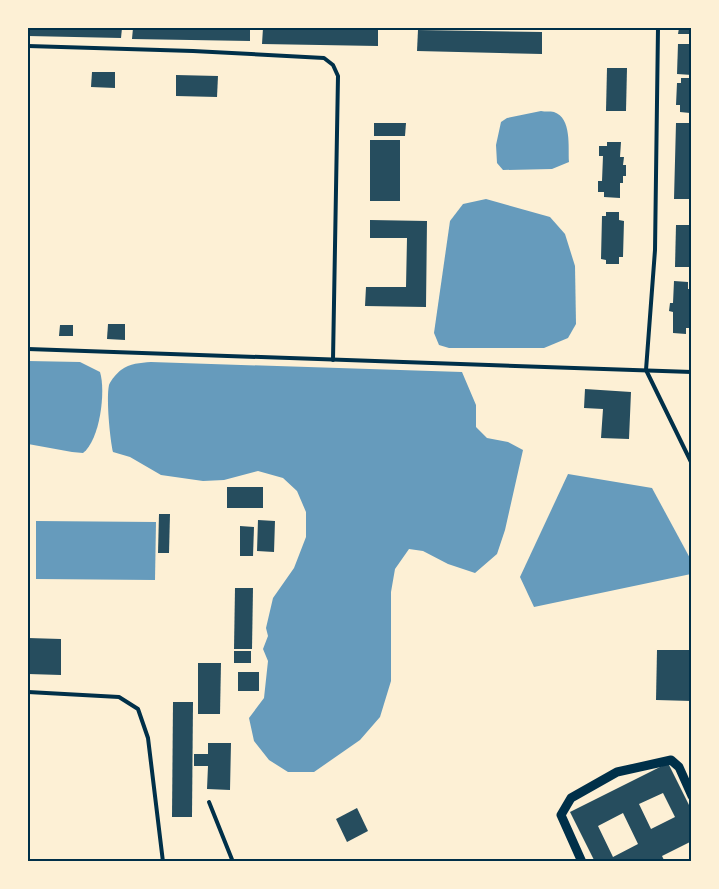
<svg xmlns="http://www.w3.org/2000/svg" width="719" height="889" viewBox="0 0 719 889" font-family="Mulish,sans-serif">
	<rect width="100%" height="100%" fill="#fdf0d5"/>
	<g fill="#669bbc">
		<path d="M541 111C545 112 550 111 554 112 572 118 568 147 569 162L552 169 503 170 497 163 496 145 501 122 507 118Z"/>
		<polygon points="486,199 550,217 565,234 575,266 576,324 568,338 544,348 449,348 439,345 434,333 450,221 463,204"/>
		<path d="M28 361 80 362 100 372C106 391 100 440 83 453L72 452 28 444Z"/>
		<path d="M151 362 462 372 476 405V427L487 438 508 442 523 450 505 530 497 554 475 573 448 564 423 551 409 549 395 569 391 592V681L380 717 360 740 314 772H288L269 760 254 741 249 718 264 698 268 661 263 649 268 636 266 628 273 598 294 568 306 537V512L297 491 283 478 258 471 224 480 203 481 161 475 130 457 113 452C110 438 106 399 109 385 111 380 117 373 121 370 130 363 140 363 151 362Z"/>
		<polygon points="568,474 652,488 691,560 691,574 534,607 520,577"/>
		<polygon points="36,521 156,522 155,580 36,579"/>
	</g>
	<g fill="#264d5e" fill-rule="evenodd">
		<polygon points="28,28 122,28 121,38 28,36"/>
		<polygon points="133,28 250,28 250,41 132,39"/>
		<polygon points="263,28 378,28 378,46 262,44"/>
		<polygon points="679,28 692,28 692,34 678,34"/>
		<polygon points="418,30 542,32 542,54 417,51"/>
		<polygon points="678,44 692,44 692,75 677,74"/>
		<polygon points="607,68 627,68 626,111 606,111"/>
		<polygon points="92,72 115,72 115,88 91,87"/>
		<polygon points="176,75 218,76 217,97 176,96"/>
		<polygon points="681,78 691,78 692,81 690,113 680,112 680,105 676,105 677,83 681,83"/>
		<polygon points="374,123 406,123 405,136 374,136"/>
		<polygon points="676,123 692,123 689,176 692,176 692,185 690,199 674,199"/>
		<rect x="370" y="140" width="30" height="61"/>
		<polygon points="607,142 621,142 620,157 624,157 623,165 626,165 626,176 623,176 623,183 620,183 620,198 604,197 604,192 598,192 598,181 602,181 603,156 599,156 599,146 607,146"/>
		<polygon points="606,212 619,212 619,220 624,221 623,257 619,257 619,264 606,264 606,260 601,259 602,216 606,216"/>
		<polygon points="370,220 427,221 426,307 365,306 366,287 406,287 407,238 370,238"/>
		<polygon points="676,225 692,225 692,267 675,267"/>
		<polygon points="674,281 688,282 688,289 692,289 691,328 686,328 686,334 673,333 673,312 669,311 670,303 673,303"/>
		<polygon points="108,324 125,324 125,340 107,339"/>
		<polygon points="60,325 73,325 73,336 59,336"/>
		<polygon points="585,389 631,392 629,439 601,438 603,409 584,408"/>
		<rect x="227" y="487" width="36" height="21"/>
		<polygon points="159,514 170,514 169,553 158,553"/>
		<polygon points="258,520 275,521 274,552 257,551"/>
		<polygon points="240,526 254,527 253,556 240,556"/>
		<polygon points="235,588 253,588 252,649 234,649"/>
		<polygon points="28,638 61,639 61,675 28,674"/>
		<polygon points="657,650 692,650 692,701 656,700"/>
		<rect x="234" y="651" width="17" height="12"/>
		<polygon points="198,663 221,663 220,714 198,714"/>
		<rect x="238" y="672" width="21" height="19"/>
		<polygon points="173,702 193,702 192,817 172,817"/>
		<polygon points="208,743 231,743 230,790 207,789 208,766 194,766 194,754 208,754"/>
		<path d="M668 763 692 811V841L662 856 665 862H595L570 812ZM663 793 675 817 651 829 639 804ZM623 813 638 844 613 857 598 826Z"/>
		<polygon points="357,808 368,831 347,842 336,819"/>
	</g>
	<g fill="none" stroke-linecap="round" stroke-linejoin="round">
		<g stroke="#003049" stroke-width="4">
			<polyline points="658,28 655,250 646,370 692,464"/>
			<polyline points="28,46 193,51 324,58 333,65 338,76 333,360"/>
			<polyline points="28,349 692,372"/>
			<polyline points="28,692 119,697 138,709 148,738 163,862"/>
			<polyline points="209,802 233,862"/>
		</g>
		<polyline stroke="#003049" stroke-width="9" points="582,862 561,815 571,798 617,772 671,760 679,767 692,796"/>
	</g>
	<rect width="719" height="889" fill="none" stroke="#fdf0d5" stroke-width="58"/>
	<rect x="29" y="29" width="661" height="831" fill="none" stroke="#003049" stroke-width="2"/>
</svg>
